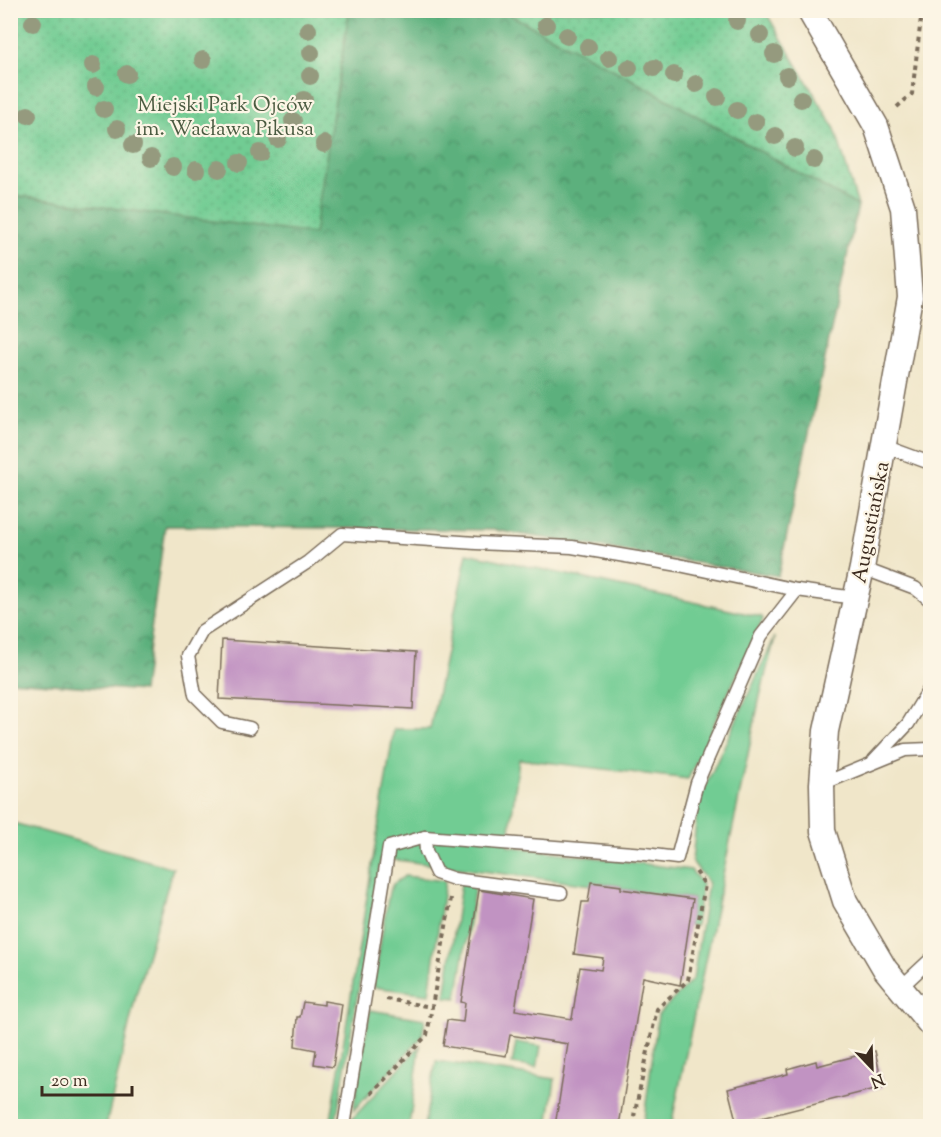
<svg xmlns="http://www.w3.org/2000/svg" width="941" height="1137" viewBox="0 0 941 1137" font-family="'Sorts Mill Goudy',serif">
	<defs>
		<pattern id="forest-crowns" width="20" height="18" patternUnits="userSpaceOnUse" patternTransform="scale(1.5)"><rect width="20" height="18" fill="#5cb07d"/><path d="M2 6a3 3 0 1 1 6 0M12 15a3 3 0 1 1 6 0" fill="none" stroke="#4d8f66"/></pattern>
		<pattern id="park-dots" width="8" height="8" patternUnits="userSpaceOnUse" patternTransform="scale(1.5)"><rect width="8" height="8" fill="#71cc93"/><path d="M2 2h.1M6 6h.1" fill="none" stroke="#63af7e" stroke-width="1.8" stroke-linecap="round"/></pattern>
	</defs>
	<rect width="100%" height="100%" fill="#fcf5e5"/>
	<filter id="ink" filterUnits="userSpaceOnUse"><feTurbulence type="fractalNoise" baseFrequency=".0167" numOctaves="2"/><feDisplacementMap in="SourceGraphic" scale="12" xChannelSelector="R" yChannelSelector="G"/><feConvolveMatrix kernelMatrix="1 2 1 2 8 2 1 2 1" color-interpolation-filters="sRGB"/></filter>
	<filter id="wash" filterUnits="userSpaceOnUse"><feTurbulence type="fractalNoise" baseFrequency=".008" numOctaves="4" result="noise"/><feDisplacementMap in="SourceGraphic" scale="24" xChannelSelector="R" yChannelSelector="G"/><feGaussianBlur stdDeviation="1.35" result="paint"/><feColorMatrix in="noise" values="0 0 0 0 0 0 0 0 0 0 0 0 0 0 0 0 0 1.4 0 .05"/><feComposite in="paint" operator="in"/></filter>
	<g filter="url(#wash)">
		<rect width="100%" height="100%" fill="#f0e6c9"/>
		<g fill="#71cc93" stroke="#567b58" stroke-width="1.5">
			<polygon points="467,553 762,617 763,619 688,779 519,759 508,846 691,870 702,884 696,926 689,925 693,899 621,889 621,886 592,882 591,885 381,858 335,1126 330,1126 394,729 430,729"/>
			<polygon points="775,637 760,696 671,1126 643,1126 658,1015 693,979 708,883 692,861 699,792 705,787"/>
			<polygon points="10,822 173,868 136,995 106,1126 11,1126"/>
			<polygon points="405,876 445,881 429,994 373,987 389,892 393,884"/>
			<polygon points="461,883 475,885 457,998 445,997"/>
			<polygon points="370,1010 425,1019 422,1037 353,1111"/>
			<polygon points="516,1042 541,1046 537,1068 512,1064"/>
			<polygon points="420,1046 409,1126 349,1126 350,1121"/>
			<polygon points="436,1061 555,1079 548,1126 424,1126"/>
		</g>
		<polygon fill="url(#forest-crowns)" stroke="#4c6d4e" stroke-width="1.5" points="349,11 503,11 626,76 858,206 778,576 494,530 165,526 143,691 11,681 10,195 314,234"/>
		<g fill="url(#park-dots)" stroke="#567b58" stroke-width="1.5">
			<polygon points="11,10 349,11 314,234 11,195"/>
			<polygon points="503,11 765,11 835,129 858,206 626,76"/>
		</g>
		<g id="blocks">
			<g fill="#c193c2">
				<polygon points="222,640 416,652 413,709 219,699"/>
				<polygon points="591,882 621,886 621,889 693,899 680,985 643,977 619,1126 555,1126 568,1044 510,1035 506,1056 443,1046 447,1020 463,1022 465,1003 461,1002 479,890 533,899 515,1010 572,1019 580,967 601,970 603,958 574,954 582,902 588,902"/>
				<polygon points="324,1001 342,1004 333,1067 314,1064 316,1050 295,1046 297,1017 300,1017 303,1002 324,1005"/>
				<polygon points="875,1051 883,1087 737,1124 728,1089 788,1074 787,1069 816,1061 817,1066"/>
			</g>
		</g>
	</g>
	<g filter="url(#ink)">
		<use href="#blocks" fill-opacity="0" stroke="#7a6c5a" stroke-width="1.5"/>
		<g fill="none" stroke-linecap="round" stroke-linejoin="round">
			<g stroke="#7a6c5a" stroke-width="15">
				<g id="lane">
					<polyline points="884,446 930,463"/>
					<polyline points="862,568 915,588 930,600"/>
					<polyline points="250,728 222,722 195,695 188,656 202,631 308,562 342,534 476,543 572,547 679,565 797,590 855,598"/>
					<polyline points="874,760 908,724 930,688"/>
					<polyline points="822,784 905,750 930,749"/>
					<polyline points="425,837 426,851 436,873 454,879 561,893"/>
					<polyline points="900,988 930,960"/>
					<polyline points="344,1126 389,847 425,837 645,854 677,858 697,783 761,636 797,590"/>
				</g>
			</g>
			<g stroke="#7a6c5a" stroke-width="27">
				<polyline id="street" points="809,10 876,126 903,208 910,297 862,568 826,731 822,784 823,831 845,901 885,969 930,1024"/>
			</g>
			<g stroke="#7a6c5a" stroke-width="4" stroke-dasharray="4.5 4.5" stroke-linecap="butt">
				<polyline points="897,107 912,94 922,10"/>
				<polyline points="386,999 432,1007"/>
				<polyline points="371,1094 427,1035 451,898"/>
				<polyline points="632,1126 657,1009 688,980 705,885 695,870"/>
			</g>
			<use href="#lane" stroke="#fff" stroke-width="12"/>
			<use href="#street" stroke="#fff" stroke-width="24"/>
		</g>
		<g fill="#959a7e">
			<circle cx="737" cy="21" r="9"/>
			<circle cx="33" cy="23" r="9"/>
			<circle cx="546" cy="25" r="9"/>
			<circle cx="308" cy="30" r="9"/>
			<circle cx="760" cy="35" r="9"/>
			<circle cx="567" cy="36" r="9"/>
			<circle cx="588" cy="47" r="9"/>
			<circle cx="311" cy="53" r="9"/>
			<circle cx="774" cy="54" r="9"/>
			<circle cx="609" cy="58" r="9"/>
			<circle cx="203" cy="60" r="9"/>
			<circle cx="93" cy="65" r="9"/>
			<circle cx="629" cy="68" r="9"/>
			<circle cx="654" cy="68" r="9"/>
			<circle cx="127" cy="74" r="9"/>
			<circle cx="674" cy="75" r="9"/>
			<circle cx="310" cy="76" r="9"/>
			<circle cx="787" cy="76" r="9"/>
			<circle cx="696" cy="84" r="9"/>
			<circle cx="96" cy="87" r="9"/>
			<circle cx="717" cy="97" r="9"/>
			<circle cx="801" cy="99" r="9"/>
			<circle cx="304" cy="100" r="9"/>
			<circle cx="104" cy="109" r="9"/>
			<circle cx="737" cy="110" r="9"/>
			<circle cx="28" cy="115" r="9"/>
			<circle cx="293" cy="121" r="9"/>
			<circle cx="756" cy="122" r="9"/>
			<circle cx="117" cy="129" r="9"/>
			<circle cx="775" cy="136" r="9"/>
			<circle cx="278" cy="139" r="9"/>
			<circle cx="324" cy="144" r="9"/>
			<circle cx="133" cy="145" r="9"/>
			<circle cx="795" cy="148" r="9"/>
			<circle cx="260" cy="153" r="9"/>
			<circle cx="151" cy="158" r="9"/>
			<circle cx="814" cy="160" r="9"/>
			<circle cx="239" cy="163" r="9"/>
			<circle cx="173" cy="167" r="9"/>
			<circle cx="219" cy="169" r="9"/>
			<circle cx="196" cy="170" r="9"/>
		</g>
	</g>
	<g text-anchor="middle" stroke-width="4.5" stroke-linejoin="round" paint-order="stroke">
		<g font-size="21" fill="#4b5b41" stroke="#fcf5e5">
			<text x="225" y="111">Miejski Park Ojców<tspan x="225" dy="24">im. Wacława Pikusa</tspan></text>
		</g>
		<g font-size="21" fill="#3b2a1e" stroke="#fcf5e5">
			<text transform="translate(870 522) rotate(-79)" y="7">Augustiańska</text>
		</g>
	</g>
	<rect width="941" height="1137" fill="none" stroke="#fcf5e5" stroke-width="36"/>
	<g transform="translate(872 1068) rotate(157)" stroke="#fcf5e5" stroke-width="4.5" paint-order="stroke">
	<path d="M0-4.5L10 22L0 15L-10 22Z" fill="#3b2a1e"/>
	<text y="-9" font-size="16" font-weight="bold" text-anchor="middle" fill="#3b2a1e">N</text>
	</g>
	<path d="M42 1086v9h90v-9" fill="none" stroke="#3b2a1e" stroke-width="3"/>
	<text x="51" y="1086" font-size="18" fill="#3b2a1e" stroke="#fcf5e5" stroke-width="4.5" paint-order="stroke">20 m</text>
</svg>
